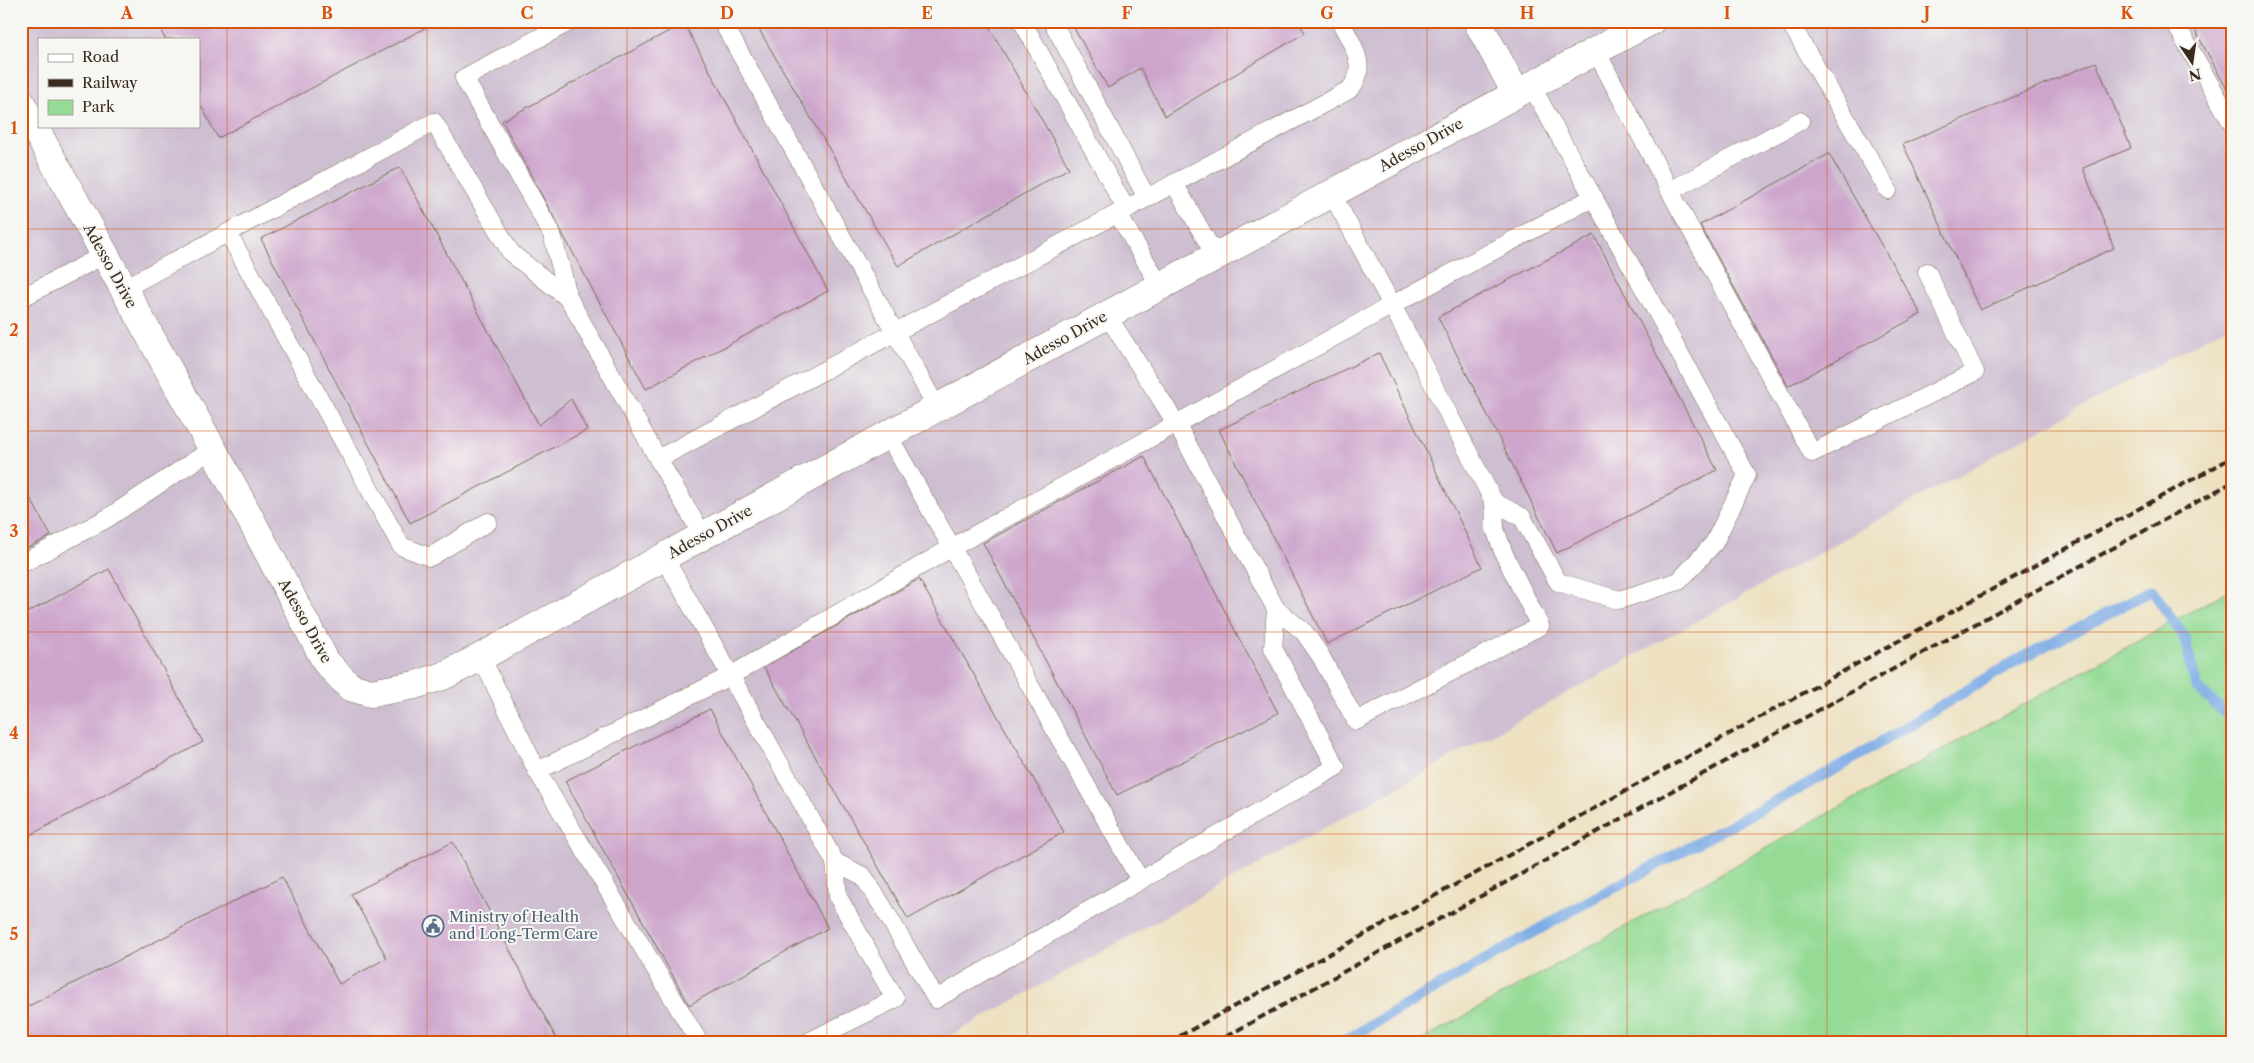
<svg xmlns="http://www.w3.org/2000/svg" width="2254" height="1063" viewBox="0 0 2254 1063" font-family="'Libre Caslon Text',serif">
	<rect width="100%" height="100%" fill="#f6f6f2"/>
	<filter id="ink" filterUnits="userSpaceOnUse"><feTurbulence type="fractalNoise" baseFrequency=".02" numOctaves="2"/><feDisplacementMap in="SourceGraphic" scale="10" xChannelSelector="R" yChannelSelector="G"/><feConvolveMatrix kernelMatrix="1 2 1 2 8 2 1 2 1" color-interpolation-filters="sRGB"/></filter>
	<filter id="wash" filterUnits="userSpaceOnUse"><feTurbulence type="fractalNoise" baseFrequency=".0096" numOctaves="4" result="noise"/><feDisplacementMap in="SourceGraphic" scale="20" xChannelSelector="R" yChannelSelector="G"/><feGaussianBlur stdDeviation="1.12" result="paint"/><feColorMatrix in="noise" values="0 0 0 0 0 0 0 0 0 0 0 0 0 0 0 0 0 1.4 0 .05"/><feComposite in="paint" operator="in"/></filter>
	<g filter="url(#wash)">
		<rect width="100%" height="100%" fill="#ede1c1"/>
		<path fill="#cebed1" fill-rule="evenodd" d="M21 21H2233V323L939 1042H21ZM39 39H199V126H39Z"/>
		<polygon fill="#95db95" stroke="#68825a" points="2233,588 2233,1042 1418,1042"/>
		<g fill="none" stroke-linecap="round" stroke-linejoin="round">
			<polyline stroke="#7babe5" stroke-width="11" points="1342,1042 1585,903 1841,766 2014,662 2152,590 2184,637 2197,688 2233,720"/>
		</g>
		<g id="blocks">
			<g fill="#cda5cc">
				<polygon points="156,21 438,21 218,138 199,102 199,39 165,39"/>
				<polygon points="754,21 986,21 1069,168 898,266"/>
				<polygon points="1070,21 1298,21 1305,33 1165,116 1140,68 1108,88"/>
				<polygon points="2190,21 2233,21 2233,100"/>
				<polygon points="684,23 828,291 646,389 502,121"/>
				<polygon points="2096,62 2131,148 2083,168 2114,248 1980,310 1903,144"/>
				<polygon points="1829,154 1921,314 1788,386 1700,225"/>
				<polygon points="400,167 539,425 571,399 587,430 410,523 261,239"/>
				<polygon points="1594,235 1717,470 1557,553 1438,317"/>
				<polygon points="1379,353 1482,567 1327,644 1219,430"/>
				<polygon points="1144,456 1278,713 1117,795 983,543"/>
				<polygon points="21,481 51,536 21,551"/>
				<polygon points="109,569 203,742 21,840 21,616"/>
				<polygon points="919,579 1064,832 908,919 764,667"/>
				<polygon points="710,709 828,928 689,1005 565,781"/>
				<polygon points="453,842 558,1042 21,1042 21,1010 282,877 339,984 387,958 351,894"/>
			</g>
		</g>
	</g>
	<g filter="url(#ink)">
		<use href="#blocks" fill-opacity="0" stroke="#796a57" stroke-width="1"/>
		<g fill="none" stroke-linecap="round" stroke-linejoin="round">
			<g stroke="#796a57" stroke-width="19">
				<g id="lane">
					<path d="M571 21 464 78 552 234 569 299 658 459 1349 90C1370 69 1352 43 1340 21"/>
					<polyline points="722,21 937,408"/>
					<polyline points="1022,21 1126,209"/>
					<polyline points="1052,21 1147,198"/>
					<polyline points="1789,21 1888,190"/>
					<polyline points="2174,21 2233,125"/>
					<polyline points="1596,51 1670,191 1812,453 1975,372 1927,272"/>
					<polyline points="1174,183 1216,257"/>
					<polyline points="1670,191 1800,121"/>
					<polyline points="1332,194 1392,305 1594,197"/>
					<polyline points="1118,214 1160,286"/>
					<polyline points="228,233 401,546 430,557 488,522"/>
					<polyline points="123,289 434,122 511,253 569,299"/>
					<polyline points="21,298 104,255"/>
					<polyline points="888,435 1140,880"/>
					<polyline points="658,459 703,536"/>
					<polyline points="1494,502 1522,517 1558,582 1619,600 1679,581 1714,543 1747,475 1531,85"/>
					<polyline points="664,557 835,862 838,897 895,999 808,1042"/>
					<polyline points="21,564 106,519 211,450"/>
					<polyline points="481,657 537,771 699,1042"/>
					<polyline points="537,771 730,676 951,548 1392,305 1494,502 1495,529 1504,554 1540,626 1356,721 1320,655 1304,632 1276,609"/>
					<polyline points="835,862 863,876 883,907 936,999 1336,767 1273,648 1276,609 1176,423 1107,315"/>
				</g>
			</g>
			<g stroke="#796a57" stroke-width="29">
				<g id="street">
					<polyline points="1477,21 1516,93"/>
					<polyline points="21,103 233,486 326,662 350,687 371,693 415,685 443,676 481,657 1107,315 1651,21"/>
				</g>
			</g>
			<use href="#lane" stroke="#fff" stroke-width="18"/>
			<use href="#street" stroke="#fff" stroke-width="28"/>
			<g stroke="#3b2a1e" stroke-width="4" stroke-dasharray="8 4" stroke-linecap="butt">
				<polyline points="1169,1042 2233,457"/>
				<polyline points="1216,1042 2233,482"/>
			</g>
		</g>
	</g>
	<path fill="none" stroke="#d7540e" stroke-width="1" stroke-opacity="0.55" d="M227 21V1042M427 21V1042M627 21V1042M827 21V1042M1027 21V1042M1227 21V1042M1427 21V1042M1627 21V1042M1827 21V1042M2027 21V1042M21 229H2233M21 431H2233M21 632H2233M21 834H2233"/>
	<defs>
		<g id="civic-ring" transform="scale(1.125)"><circle r="9.5" fill="#f6f6f2" stroke="#5c6f8a" stroke-width="1.5"/><path d="M-.6-6.5H3V-4.5H.6V-3L4-1V1h2V6H-6V1h2V-1L-.6-3ZM-1.2 2.5V6h2.4V2.5Z" fill="#5c6f8a"/></g>
	</defs>
	<g fill-rule="evenodd">
		<use href="#civic-ring" x="433" y="926"/>
	</g>
	<g text-anchor="middle" stroke-width="4" stroke-linejoin="round" paint-order="stroke">
		<g font-size="15" fill="#3b2a1e" stroke="#f6f6f2">
			<text transform="translate(1421 145) rotate(-29)" y="5">Adesso Drive</text>
			<text transform="translate(110 266) rotate(61)" y="5">Adesso Drive</text>
			<text transform="translate(1065 338) rotate(-29)" y="5">Adesso Drive</text>
			<text transform="translate(710 532) rotate(-29)" y="5">Adesso Drive</text>
			<text transform="translate(305 621) rotate(61)" y="5">Adesso Drive</text>
		</g>
		<g font-size="15" fill="#4e5e75" stroke="#f6f6f2" text-anchor="start">
			<text x="449" y="922">Ministry of Health<tspan x="449" dy="17">and Long-Term Care</tspan></text>
		</g>
	</g>
	<rect width="2254" height="1063" fill="none" stroke="#f6f6f2" stroke-width="55"/>
	<rect x="38" y="38" width="162" height="90" fill="#f6f6f2" stroke="#aba49d"/>
	<rect x="48" y="54" width="25" height="8" fill="#ffffff" stroke="#aba49d"/>
	<text x="82" y="62" font-size="15" fill="#3b2a1e">Road</text>
	<rect x="48" y="79" width="25" height="8" fill="#3b2a1e" stroke="#aba49d"/>
	<text x="82" y="88" font-size="15" fill="#3b2a1e">Railway</text>
	<rect x="48" y="100" width="25" height="15" fill="#95db95" stroke="#aba49d"/>
	<text x="82" y="112" font-size="15" fill="#3b2a1e">Park</text>
	<g transform="translate(2192 62) rotate(167)" stroke="#f6f6f2" stroke-width="4" paint-order="stroke">
	<path d="M0-4L9 19L0 12L-9 19Z" fill="#3b2a1e"/>
	<text y="-8" font-size="14" font-weight="bold" text-anchor="middle" fill="#3b2a1e">N</text>
	</g>
	<rect x="28" y="28" width="2198" height="1008" fill="none" stroke="#d7540e" stroke-width="2"/>
	<g font-size="16" text-anchor="middle" font-weight="bold" fill="#d7540e">
		<text x="127" y="19">A</text>
		<text x="327" y="19">B</text>
		<text x="527" y="19">C</text>
		<text x="727" y="19">D</text>
		<text x="927" y="19">E</text>
		<text x="1127" y="19">F</text>
		<text x="1327" y="19">G</text>
		<text x="1527" y="19">H</text>
		<text x="1727" y="19">I</text>
		<text x="1927" y="19">J</text>
		<text x="2127" y="19">K</text>
		<text x="14" y="134">1</text>
		<text x="14" y="336">2</text>
		<text x="14" y="537">3</text>
		<text x="14" y="739">4</text>
		<text x="14" y="940">5</text>
	</g>
</svg>
